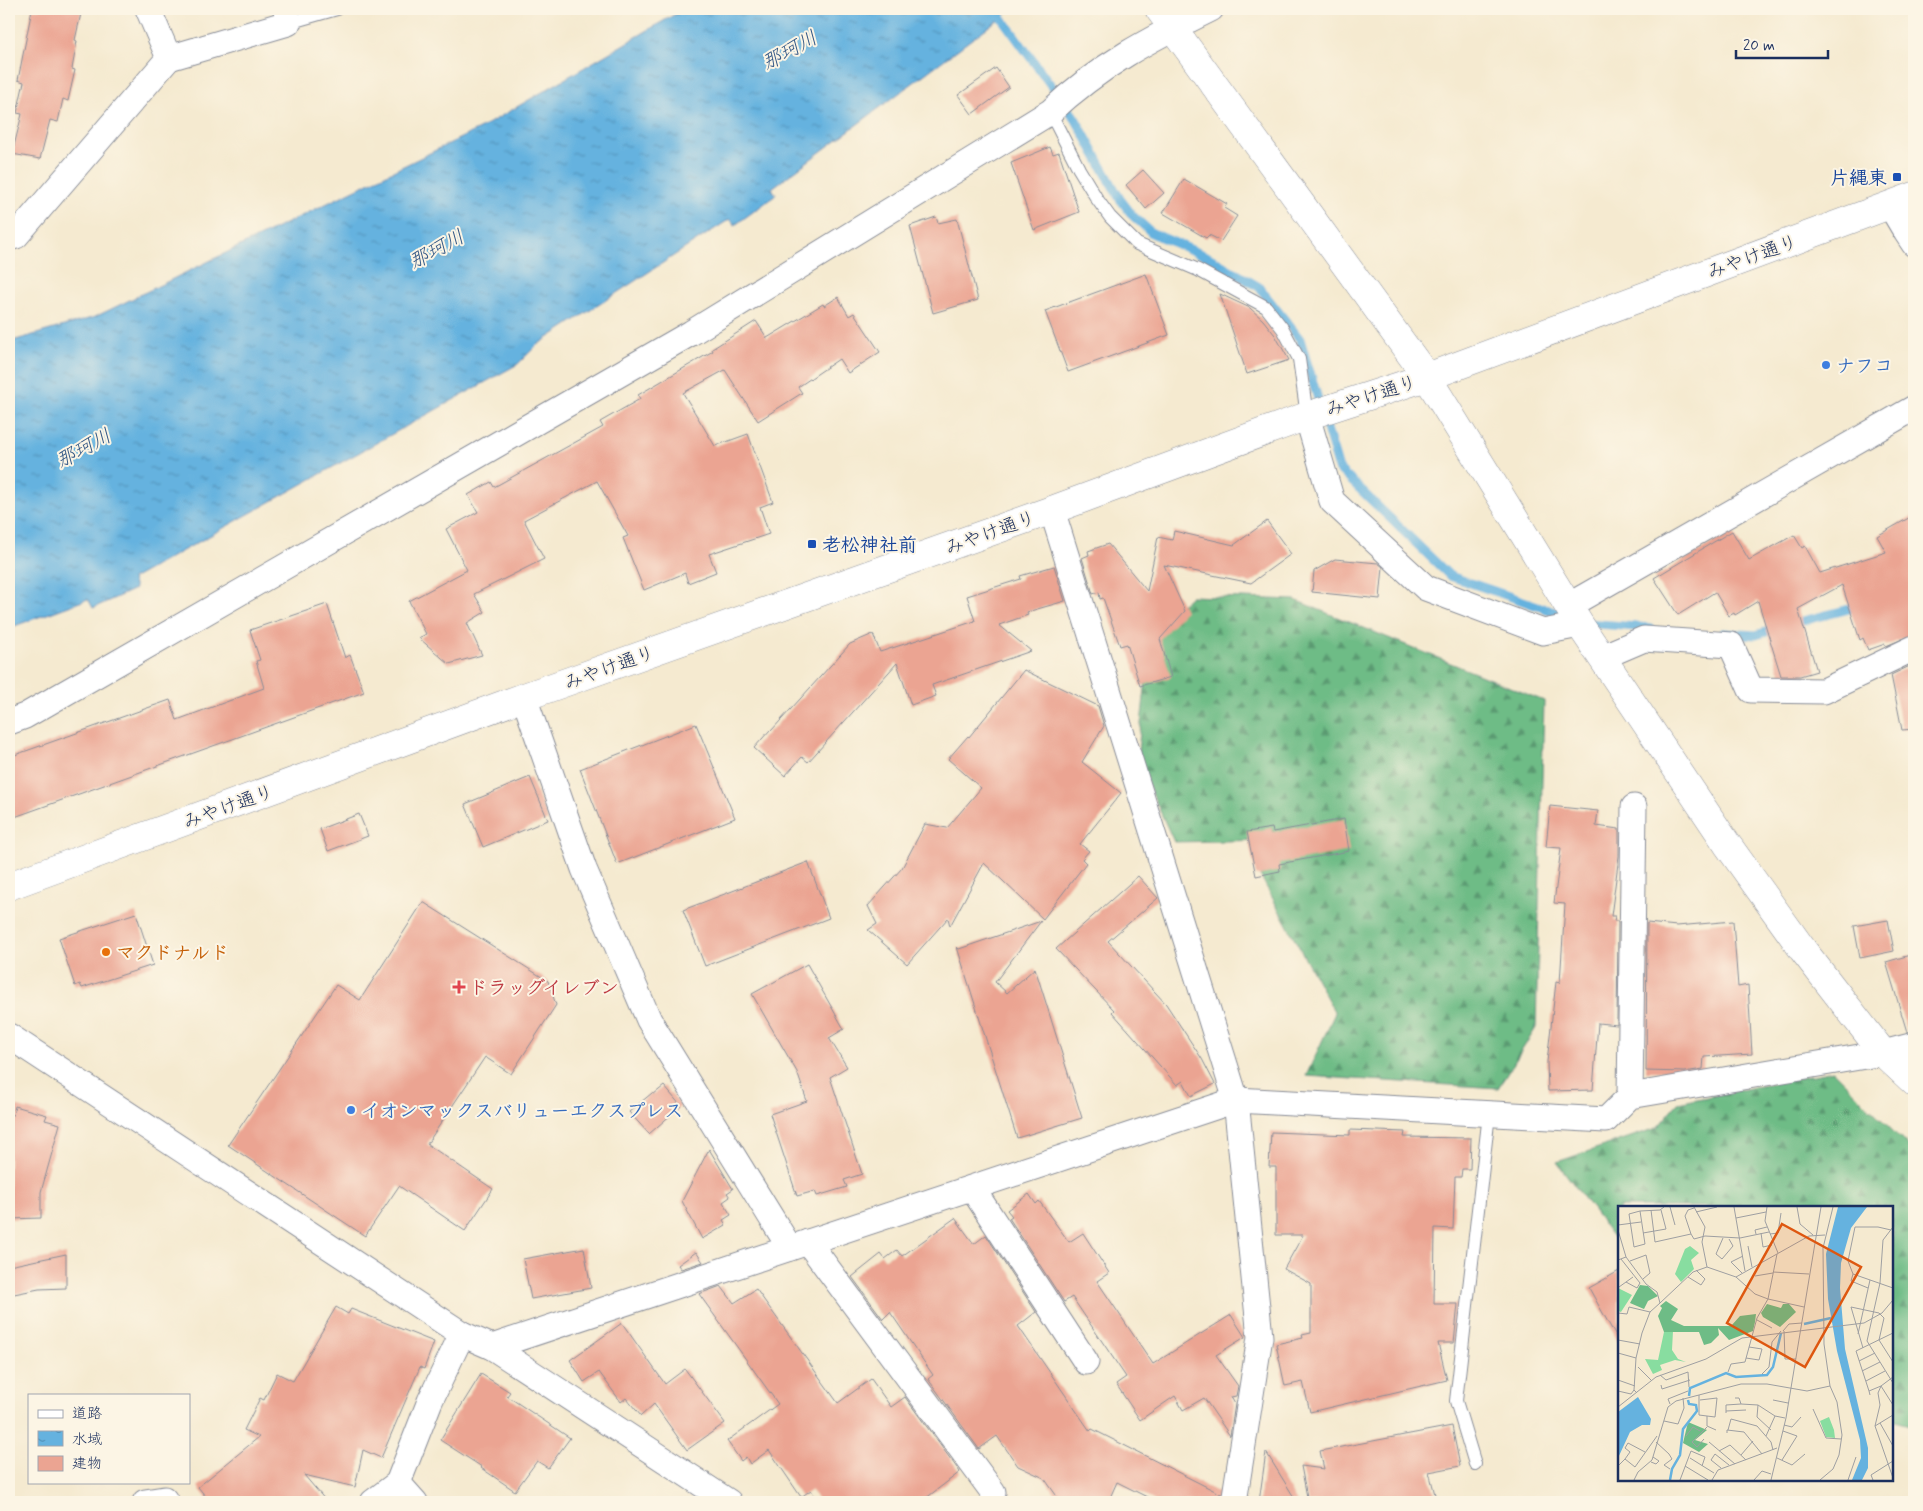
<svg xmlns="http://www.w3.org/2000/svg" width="1923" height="1511" viewBox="0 0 1923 1511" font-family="Mynerve,'Klee One',sans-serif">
	<defs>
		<pattern id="forest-firs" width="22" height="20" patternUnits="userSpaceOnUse" patternTransform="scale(1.25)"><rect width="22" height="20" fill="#6ebc86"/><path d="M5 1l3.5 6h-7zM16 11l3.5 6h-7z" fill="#5a9971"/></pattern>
		<pattern id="water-ripples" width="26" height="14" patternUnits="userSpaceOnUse" patternTransform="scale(1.25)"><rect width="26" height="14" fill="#65b2df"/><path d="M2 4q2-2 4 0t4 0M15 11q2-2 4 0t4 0" fill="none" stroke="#5291b8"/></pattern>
	</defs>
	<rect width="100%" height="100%" fill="#fcf5e5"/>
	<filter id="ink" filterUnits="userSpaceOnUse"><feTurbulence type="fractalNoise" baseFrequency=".02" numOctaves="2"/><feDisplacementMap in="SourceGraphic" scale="10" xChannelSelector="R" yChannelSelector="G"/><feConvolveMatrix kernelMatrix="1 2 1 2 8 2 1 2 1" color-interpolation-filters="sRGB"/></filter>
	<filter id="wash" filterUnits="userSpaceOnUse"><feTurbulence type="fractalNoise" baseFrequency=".0096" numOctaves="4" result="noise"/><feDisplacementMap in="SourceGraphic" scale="20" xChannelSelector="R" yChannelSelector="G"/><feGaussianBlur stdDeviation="1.12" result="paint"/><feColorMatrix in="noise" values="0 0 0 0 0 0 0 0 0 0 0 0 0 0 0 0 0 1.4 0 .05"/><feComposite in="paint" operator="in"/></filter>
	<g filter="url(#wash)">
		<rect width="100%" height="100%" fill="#f5ead0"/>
		<g fill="url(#forest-firs)" stroke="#447672">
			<polygon points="1191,596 1295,600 1544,701 1536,1028 1498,1088 1306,1076 1335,1013 1260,875 1271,840 1174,842 1137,760 1151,634"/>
			<polygon points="1833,1071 1914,1152 1914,1426 1892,1420 1892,1207 1619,1207 1619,1245 1557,1162 1657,1128 1678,1103"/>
		</g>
		<polygon fill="url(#water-ripples)" stroke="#40709e" points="684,9 1012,9 772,188 776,195 735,225 730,219 537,345 518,364 132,579 135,589 93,608 88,599 9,628 9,342 95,317 481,128"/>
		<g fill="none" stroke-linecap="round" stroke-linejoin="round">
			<g stroke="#65b2df" stroke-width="9">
				<polyline points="995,9 1075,118 1120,199 1133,216 1152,233 1208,257 1259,287 1300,339 1339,469 1450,576 1567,616"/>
				<polyline points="1586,623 1650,628"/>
				<polyline points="1791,624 1861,606"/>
				<polyline points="1723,633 1756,635 1779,628"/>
			</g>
		</g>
		<g id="blocks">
			<g fill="#eba492">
				<polygon points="32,9 82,9 75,40 77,41 72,69 75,70 68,101 63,99 58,122 50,120 40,159 12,154 22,114 17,113 24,82 18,80"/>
				<polygon points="996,68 1009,87 972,114 958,95"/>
				<polygon points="1050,147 1053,154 1059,152 1079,212 1034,230 1011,163"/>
				<polygon points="1143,170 1164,193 1146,209 1126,185"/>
				<polygon points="1184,179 1227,204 1224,208 1237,216 1221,241 1209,235 1206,238 1163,213"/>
				<polygon points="936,217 938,223 957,219 978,300 933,313 910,226"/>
				<polygon points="1146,274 1169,335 1068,372 1045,311"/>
				<polygon points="1220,294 1250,308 1263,320 1275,335 1289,360 1247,374"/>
				<polygon points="838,297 849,316 854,313 880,352 848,373 839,359 798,387 802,393 758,421 725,370 683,393 715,446 748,434 773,502 760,507 769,534 709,554 716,572 688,583 685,573 644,590 623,538 628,536 597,481 524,520 544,559 474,594 485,612 467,623 482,655 449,664 419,638 426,634 409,601 467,570 446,529 478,512 468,495 491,482 494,487 603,427 600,422 640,399 638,395 713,351 712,349 756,321 767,338 823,304 824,306"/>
				<polygon points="1914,515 1914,634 1886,646 1885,644 1868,650 1863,638 1860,640 1842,585 1798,609 1817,671 1800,676 1781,676 1758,601 1735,615 1734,613 1729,616 1715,592 1678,615 1654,578 1732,531 1749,560 1794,535 1802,548 1805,546 1820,573 1886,552 1877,536"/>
				<polygon points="1267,521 1291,554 1251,583 1164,565 1185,611 1160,639 1171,677 1140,686 1127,644 1120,646 1103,598 1100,599 1099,592 1093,594 1082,558 1089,555 1088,551 1108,544 1147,591 1158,537 1172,540 1174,531 1234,545"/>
				<polygon points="1335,559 1378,563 1383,567 1380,599 1312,592 1314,571"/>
				<polygon points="1054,566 1065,601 1027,612 1028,615 999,625 1031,651 932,685 936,696 911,705 897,663 808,762 802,757 785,776 754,748 770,730 771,731 850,644 873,634 880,652 975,621 967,596 1021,579 1020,576"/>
				<polygon points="327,604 345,658 350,655 364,692 9,819 9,757 170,700 177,720 264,688 256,661 260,660 250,630"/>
				<polygon points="1914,664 1914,729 1902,730 1891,675"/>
				<polygon points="1024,670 1098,706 1104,726 1082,762 1121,793 1080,844 1089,851 1082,859 1086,863 1043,919 984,863 950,926 948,918 907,964 868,930 877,924 868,906 902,868 925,824 947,828 981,788 948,759 968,736 969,737"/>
				<polygon points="696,724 735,818 617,864 580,769"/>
				<polygon points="530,777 548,820 483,847 465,804"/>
				<polygon points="1550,806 1598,811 1596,826 1619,829 1619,856 1611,916 1615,916 1614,921 1618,921 1617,1025 1598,1023 1593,1090 1548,1091 1547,1062 1556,982 1560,983 1565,904 1554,903 1561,848 1546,847"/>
				<polygon points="359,814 368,836 328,851 320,829"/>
				<polygon points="1344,819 1349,851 1279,864 1280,871 1256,876 1247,832 1272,828 1273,832"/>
				<polygon points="808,862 829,918 705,966 683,910"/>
				<polygon points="1138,876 1158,898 1108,941 1166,1004 1202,1059 1215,1084 1191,1096 1183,1081 1177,1085 1112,1012 1114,1010 1056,949"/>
				<polygon points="423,902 548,981 556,1005 511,1074 485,1057 427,1144 493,1189 465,1231 399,1186 365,1236 228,1145 336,985 360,1000"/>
				<polygon points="136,913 153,965 82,988 80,984 75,986 59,938"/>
				<polygon points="1888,920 1894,951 1860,958 1854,926"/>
				<polygon points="1041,921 995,982 1007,993 1035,968 1082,1118 1017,1138 957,947 959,949"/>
				<polygon points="1733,921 1738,987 1748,985 1752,1054 1704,1057 1703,1069 1684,1072 1646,1071 1647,923 1677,926"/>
				<polygon points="1910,955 1914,969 1914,1031 1907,1032 1886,962"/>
				<polygon points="807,964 844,1029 829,1038 847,1067 830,1077 862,1174 844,1180 847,1187 817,1196 815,1191 797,1196 770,1114 807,1101 797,1072 752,994"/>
				<polygon points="664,1086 681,1106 649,1134 629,1112 652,1093 654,1094"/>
				<polygon points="15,1106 47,1115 45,1120 60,1124 41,1192 41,1218 9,1219 9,1114 13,1115"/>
				<polygon points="1350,1130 1405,1132 1404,1137 1471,1138 1470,1169 1462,1169 1461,1177 1455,1177 1453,1229 1435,1228 1434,1304 1458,1304 1454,1343 1438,1343 1447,1380 1310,1412 1303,1382 1285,1386 1276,1344 1303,1338 1302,1335 1311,1333 1311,1284 1284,1269 1303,1235 1276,1235 1276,1167 1269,1167 1271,1132 1350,1135"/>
				<polygon points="709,1149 733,1189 727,1193 730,1197 723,1202 731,1215 723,1220 726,1225 702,1239 682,1201"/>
				<polygon points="1029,1194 1036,1204 1039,1201 1069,1242 1083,1233 1109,1273 1097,1281 1153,1364 1231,1315 1245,1337 1216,1355 1238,1386 1236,1396 1231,1397 1235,1404 1230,1436 1204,1398 1183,1410 1175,1396 1140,1420 1116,1384 1126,1377 1072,1297 1064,1302 1009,1218 1012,1216 1007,1210"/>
				<polygon points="955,1218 974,1244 986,1235 1036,1312 1018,1326 1090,1431 1092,1429 1221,1494 1220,1502 1157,1502 1117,1482 1108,1502 1061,1502 1044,1478 1018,1466 997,1436 979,1449 928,1379 933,1375 890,1312 883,1319 852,1277 881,1254 885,1259 897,1250 902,1256"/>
				<polygon points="584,1248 591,1288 531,1299 523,1259"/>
				<polygon points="696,1252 703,1262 681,1269 678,1265"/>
				<polygon points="66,1254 66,1288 39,1289 9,1295 9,1266"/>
				<polygon points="1619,1271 1619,1342 1589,1288"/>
				<polygon points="721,1286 734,1303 756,1289 838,1403 871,1379 891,1407 905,1397 960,1472 921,1502 819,1502 811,1490 801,1497 769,1450 750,1464 746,1457 741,1461 727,1441 778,1404 699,1294"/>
				<polygon points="336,1307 348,1314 351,1309 434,1342 424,1369 420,1367 381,1458 363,1450 355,1487 304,1475 327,1502 210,1502 198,1487 259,1437 244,1430 260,1398 264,1400 277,1373 293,1381"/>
				<polygon points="622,1323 665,1384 685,1369 725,1423 687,1450 654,1404 641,1416 626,1398 621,1402 599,1372 584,1382 570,1360"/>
				<polygon points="481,1374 510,1392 507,1396 570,1438 548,1468 537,1461 515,1491 481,1468 482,1467 440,1440"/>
				<polygon points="1452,1426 1460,1466 1429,1472 1437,1502 1308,1502 1301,1466 1324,1469 1320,1451"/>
				<polygon points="1266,1452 1297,1502 1259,1502"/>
			</g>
		</g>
	</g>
	<g filter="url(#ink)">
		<use href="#blocks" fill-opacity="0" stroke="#888c97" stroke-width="1"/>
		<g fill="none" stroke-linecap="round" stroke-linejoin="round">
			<g stroke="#888c97" stroke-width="14">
				<g id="lane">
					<polyline points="288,23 337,9"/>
					<polyline points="1050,112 1079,169 1097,199 1110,217 1137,244 1198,270 1266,307 1283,329 1299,359 1307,416"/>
					<polyline points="1475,1464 1456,1401 1489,1114"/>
				</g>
			</g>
			<g stroke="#888c97" stroke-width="27">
				<g id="street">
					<polyline points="169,58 288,23 286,9"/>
					<polyline points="1890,205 1906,232 1914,244"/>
					<polyline points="9,238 16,236 169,58 148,9"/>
					<polyline points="1307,416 1332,501 1426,588 1543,632 1580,625"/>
					<polyline points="1052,510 1236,1100 1260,1337 1234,1502"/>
					<polyline points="1568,606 1914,408"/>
					<polyline points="1602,657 1644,639 1731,645 1751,690 1824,691 1914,648"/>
					<polyline points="524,697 584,869 649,1020 790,1248"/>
					<path d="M9 722 25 716 691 333 1050 112C1100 65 1150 39 1211 9"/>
					<polyline points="9,1036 462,1334 492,1347 729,1502"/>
					<polyline points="1630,1096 1634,807"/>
					<polyline points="972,1188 1086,1362"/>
					<polyline points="808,1242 993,1492"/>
					<polyline points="492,1347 1236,1100 1606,1120 1630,1096 1883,1053 1914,1045"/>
					<polyline points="398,1483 415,1502"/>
					<polyline points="145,1502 164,1499 166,1502"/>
					<polyline points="373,1502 398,1483 430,1401 462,1334"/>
				</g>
			</g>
			<g stroke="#888c97" stroke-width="29">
				<polyline id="secondary" points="1159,9 1427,377 1580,625 1727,844 1803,950 1883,1053 1914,1082"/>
			</g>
			<g stroke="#888c97" stroke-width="29">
				<polyline id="highway" points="9,886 524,697 1052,510 1307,416 1427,377 1914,196"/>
			</g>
			<use href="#lane" stroke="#fff" stroke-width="12"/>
			<use href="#street" stroke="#fff" stroke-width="25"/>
			<use href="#secondary" stroke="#fff" stroke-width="28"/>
			<use href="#highway" stroke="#fff" stroke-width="28"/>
		</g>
	</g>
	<g fill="#1a4fb4" stroke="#fcf5e5" stroke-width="2">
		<rect x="1892" y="172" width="10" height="10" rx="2.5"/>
		<rect x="807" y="539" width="10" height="10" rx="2.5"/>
	</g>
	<g fill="#3f7fe0" stroke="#fcf5e5" stroke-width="2">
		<circle cx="1826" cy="365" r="5"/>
		<circle cx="351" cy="1110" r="5"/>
	</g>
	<circle fill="#e8710a" stroke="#fcf5e5" stroke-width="2" cx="106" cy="952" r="5"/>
	<path fill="#e0444e" stroke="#fcf5e5" stroke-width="2" d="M456.5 979.5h5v5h5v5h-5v5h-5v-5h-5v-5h5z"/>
	<g text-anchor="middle" stroke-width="4" stroke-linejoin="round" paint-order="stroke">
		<g font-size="19" font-weight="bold" fill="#164399" stroke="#fcf5e5" text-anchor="end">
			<text x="1887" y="184">片縄東</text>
			<text x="822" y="551" text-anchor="start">老松神社前</text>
		</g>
		<g font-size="19" fill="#1b2f5e" stroke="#fcf5e5">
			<text transform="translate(1752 256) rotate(-20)" y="7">みやけ通り</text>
			<text transform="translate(1371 395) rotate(-18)" y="7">みやけ通り</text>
			<text transform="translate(990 532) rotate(-20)" y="7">みやけ通り</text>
			<text transform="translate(609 667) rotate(-20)" y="7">みやけ通り</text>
			<text transform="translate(228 806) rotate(-20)" y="7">みやけ通り</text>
		</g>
		<g font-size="19" font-weight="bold" fill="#366cbe" stroke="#fcf5e5" text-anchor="start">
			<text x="1836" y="372">ナフコ</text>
			<text x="361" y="1117">イオンマックスバリューエクスプレス</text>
		</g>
		<g font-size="19" font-weight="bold" fill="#c56008" stroke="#fcf5e5" text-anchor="start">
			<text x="116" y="959">マクドナルド</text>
		</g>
		<g font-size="19" font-weight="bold" fill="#be3a42" stroke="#fcf5e5" text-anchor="start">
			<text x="469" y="994">ドラッグイレブン</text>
		</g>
		<g font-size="20" font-style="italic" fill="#315685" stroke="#fcf5e5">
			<text transform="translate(789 50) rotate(-29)" y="7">那珂川</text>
			<text transform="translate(436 249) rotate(-29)" y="7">那珂川</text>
			<text transform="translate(83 448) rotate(-29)" y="7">那珂川</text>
		</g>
	</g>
	<g transform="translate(1618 1206)">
		<rect width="275" height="275" fill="#f5ead0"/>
		<path d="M55 125 54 144 60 153 68 156 57 154 42 159 44 164 35 168 27 153 40 154 46 126Z" fill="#88dda0"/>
		<path d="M22 79 30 80 40 90 30 95 26 103 12 97ZM48 95 60 103 53 114 66 120H113L122 110 138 108 137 116 135 125 111 134 100 122 101 129 93 137 86 139 81 126H46L40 110 44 102 42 100ZM149 98 163 102 165 98H171L178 106 162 121 145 111 143 107ZM70 216 89 224 77 234 90 238 81 246 65 237Z" fill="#6ebc86"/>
		<path d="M72 40 81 47 73 54 76 63 63 76 57 68 67 43ZM211 211 216 224 217 232 208 231 202 215Z" fill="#88dda0"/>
		<path d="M0 82 14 89 3 106 0 105Z" fill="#88dda0"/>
		<path d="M220 1H249L233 22 223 57 222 82 227 143 250 242V262L244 274H234L243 252 242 234 219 145 210 93 208 48ZM20 191 33 213 32 219H24L12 226 0 252V206Z" fill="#65b2df"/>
		<path fill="none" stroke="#65b2df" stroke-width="2.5" d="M186 118 213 112M71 190 72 182 108 167 118 171 149 169 155 161 163 127M52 274 54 263 62 249 65 223 79 205 78 199 71 198 70 194"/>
		<path fill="none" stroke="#9e9fa2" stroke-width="1" d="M52 1 57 19M76 1 87 21 84 36 89 61 118 71 137 88 150 93 186 101M116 1 127 65M149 1 147 15 160 47M179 1 182 18 195 29M33 4 37 36 73 28 76 33 87 30 122 32M22 5 27 38 16 41 11 8ZM22 5 42 4 46 1M78 6 99 1M118 12 148 6M0 19 23 16M275 21 265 34 262 77 249 135 275 177M0 24 8 51M273 24 260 21H237L230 55 235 68 275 82M25 27 48 23 43 4M143 27 145 41 154 39M73 28 67 10 70 4 76 2M138 28 137 24 149 21M152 28 160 27 163 7M105 32 98 48 104 53 115 40 111 33M122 32 151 26M130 40 134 61M3 53 22 77 19 82 8 76M0 54 8 51 28 78 39 86 42 97 75 66 89 61M12 55 28 49 32 67 25 73M155 66 191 68M124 67 113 56 125 50M235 68 233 75 250 82M137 70 155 67M70 71 83 79 87 73 78 64M118 71 191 30 207 29M1 81 15 71M0 107 9 108 11 101 32 106M139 114 154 122M165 125 171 118 184 117M166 125 167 153H178M240 128 252 74M0 134 22 138M245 142 233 101 261 107 266 112 261 134 275 156M0 147 18 152M128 152 141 154 144 143 131 141M241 155 257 147M20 161 33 174M244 165 262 156M110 166 113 158 127 156 139 112 150 93 159 48M144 168 151 161 154 136 163 125M42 169 48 174 70 166 71 181M275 171 263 180 260 187 262 199 257 220 275 272M0 174 17 180M248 175 267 165M43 179 44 183 72 174M0 185 13 188 16 184M251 185 238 145 275 127M19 187 16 184 18 152 24 127 32 106 42 97M81 189V209L97 211 99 192 82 194M252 189 251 185 263 180 275 199M117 192H121L123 198 140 199M155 194 170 197M52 198 50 193 70 185M0 201 38 171 88 153 124 132 246 117 264 107 275 94M195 203 208 232 223 233M108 205 128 204M108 207V199L123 198M89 210V220L98 224M46 215 60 218 66 202 65 192M262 217 275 240M166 219 174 221 183 211M257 220 275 209M110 224 113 213 139 220 153 236 155 244M153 224 139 211 140 199 157 210M109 227V224L126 226 144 248M68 230 75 221 82 225M148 230 157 210 167 212M86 233 79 241 74 236 89 221M38 236 51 248 54 253 46 259 52 263M91 236 117 258M101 245 112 239 128 254M123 249 135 235M72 252 96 267M159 252 174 259 187 248M7 253 12 246 7 242 10 237 27 246M164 254 179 230 165 225M33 256 38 258 41 255 35 251M0 260 7 253 17 261 39 230M67 260 90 274M103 262 93 254 97 248 111 259M16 274 20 266 34 254 50 201 58 195 123 178H149L189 185 212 180M62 274 73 245 87 251 84 260M94 274 100 264 159 242M136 274 144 265 153 268M153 274 168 212 203 1M202 274 215 263 221 249 224 229 219 196 212 180 206 138 205 42 215 1M230 274 238 251M255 274 253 269 275 255"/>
		<path fill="#de5710" fill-opacity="0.15" stroke="#de5710" stroke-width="2.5" d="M164 18 243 61 187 161 109 117Z"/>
		<rect width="275" height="275" fill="none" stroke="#1b2f5e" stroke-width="2.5"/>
	</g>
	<rect width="1923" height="1511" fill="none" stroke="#fcf5e5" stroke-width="30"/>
	<rect x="28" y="1394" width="162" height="90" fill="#fcf5e5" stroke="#a2a6af"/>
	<rect x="38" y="1410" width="25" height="8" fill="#ffffff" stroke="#a2a6af"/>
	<text x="72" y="1418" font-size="15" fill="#1b2f5e">道路</text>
	<rect x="38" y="1431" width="25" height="15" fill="url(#water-ripples)" stroke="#a2a6af"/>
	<text x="72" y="1444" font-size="15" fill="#1b2f5e">水域</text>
	<rect x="38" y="1456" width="25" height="15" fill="#eba492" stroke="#a2a6af"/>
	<text x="72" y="1468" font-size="15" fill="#1b2f5e">建物</text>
	<path d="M1736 50v8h92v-8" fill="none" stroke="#1b2f5e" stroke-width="2.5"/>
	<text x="1743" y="50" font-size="15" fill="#1b2f5e" stroke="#fcf5e5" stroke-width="4" paint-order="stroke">20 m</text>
</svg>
